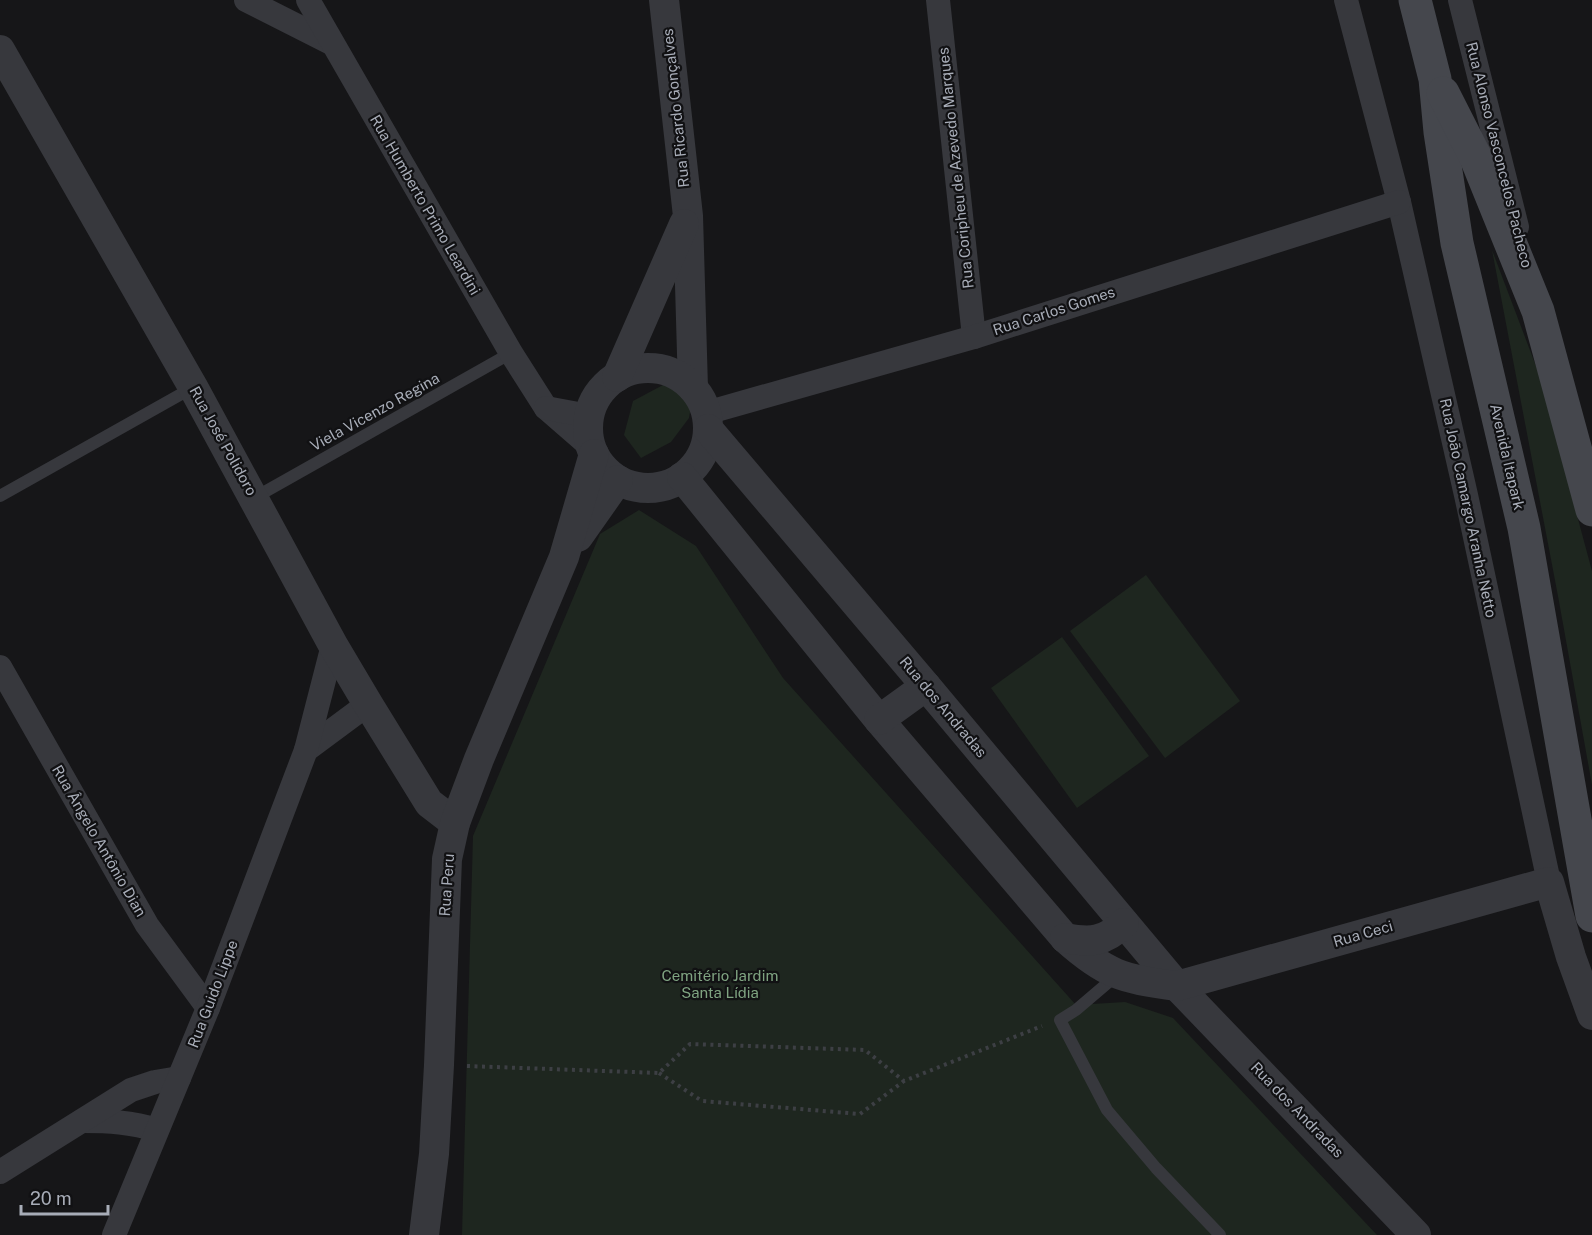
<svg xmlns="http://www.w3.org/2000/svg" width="1592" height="1235" viewBox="0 0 1592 1235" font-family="'Public Sans',sans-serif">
	<rect width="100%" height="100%" fill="#161618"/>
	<g fill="#1e261f">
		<polygon points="1492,250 1539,374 1592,571 1592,785 1558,596"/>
		<polygon points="684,382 694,389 689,418 671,442 641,458 624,435 633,401 663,385"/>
		<polygon points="639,510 696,546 783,678 1076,1005 1125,1002 1173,1018 1377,1235 462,1235 473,836 600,534"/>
		<polygon points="1146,575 1240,701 1165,758 1070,631"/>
		<polygon points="1062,637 1149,756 1077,808 991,688"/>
	</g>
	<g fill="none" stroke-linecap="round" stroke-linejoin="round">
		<g stroke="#3d3f44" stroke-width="4" stroke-dasharray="3 4.5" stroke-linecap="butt">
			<polyline points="467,1066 659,1073 690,1044 865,1050 904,1081 1042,1026"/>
			<polyline points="659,1073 702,1101 860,1114 904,1081"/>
		</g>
		<g stroke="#37383d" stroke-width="12">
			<polyline points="0,496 192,388"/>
			<polyline points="254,498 511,353"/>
			<polyline points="1117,975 1076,1010 1060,1020 1107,1110 1156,1168 1220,1235"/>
		</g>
		<g stroke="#37383d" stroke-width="24">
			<polyline points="246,0 331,43"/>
			<polyline points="308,0 511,353 546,408 592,448"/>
			<polyline points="938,0 974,337"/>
			<polyline points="1346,0 1399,202 1466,495 1549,882"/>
			<polyline points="1460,0 1517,227"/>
			<polyline points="546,408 589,416"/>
			<polyline points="706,413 974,337 1399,202"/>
			<polyline points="0,667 147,925 208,1008"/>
			<polyline points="306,750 368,704"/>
			<path d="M82 1121C108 1121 131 1122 157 1130"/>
			<polyline points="0,1172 131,1090 155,1082 179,1078"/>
			<polyline points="114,1235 208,1008 306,750 333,645"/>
		</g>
		<g stroke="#37383d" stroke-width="30">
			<polyline points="664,0 688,216 693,388"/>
			<polyline points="0,50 193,387 333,645 368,704 429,803 455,823"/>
			<circle cx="648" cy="428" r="60"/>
			<polyline points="617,377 684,224"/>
			<polyline points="708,429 926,686 1177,986 1416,1235"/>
			<path d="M682 477 879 720 1065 938C1105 974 1124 980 1177 986L1549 882 1571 957 1592 1015"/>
			<polyline points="578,537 618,480"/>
			<polyline points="879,720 926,686"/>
			<path d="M1065 938C1091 943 1104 942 1124 923"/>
			<polyline points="424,1235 434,1154 439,1065 447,859 455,823 479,759 564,557 594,454"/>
		</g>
		<g stroke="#45474d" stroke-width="33">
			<polyline points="1415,0 1435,79 1440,132 1457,243 1524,528 1592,916"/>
			<polyline points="1443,93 1476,158 1538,311 1592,510"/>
		</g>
	</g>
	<g text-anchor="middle" stroke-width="4.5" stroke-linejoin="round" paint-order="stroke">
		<g font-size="15" fill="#a8adb8" stroke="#111113">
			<text transform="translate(676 108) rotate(-96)" y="5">Rua Ricardo Gonçalves</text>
			<text transform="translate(1499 155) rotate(76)" y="5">Rua Alonso Vasconcelos Pacheco</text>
			<text transform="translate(956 168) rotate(-96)" y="5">Rua Coripheu de Azevedo Marques</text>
			<text transform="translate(425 205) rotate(60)" y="5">Rua Humberto Primo Leardini</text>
			<text transform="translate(1054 311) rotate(-18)" y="5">Rua Carlos Gomes</text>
			<text transform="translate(375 412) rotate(-29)" y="5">Viela Vicenzo Regina</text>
			<text transform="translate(223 441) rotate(61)" y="5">Rua José Polidoro</text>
			<text transform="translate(1507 457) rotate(77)" y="5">Avenida Itapark</text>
			<text transform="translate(1468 508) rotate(78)" y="5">Rua João Camargo Aranha Netto</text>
			<text transform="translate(943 707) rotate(50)" y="5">Rua dos Andradas</text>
			<text transform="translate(99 841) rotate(60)" y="5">Rua Ângelo Antônio Dian</text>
			<text transform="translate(447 885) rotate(-86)" y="5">Rua Peru</text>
			<text transform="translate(1363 934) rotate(-16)" y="5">Rua Ceci</text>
			<text transform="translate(213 994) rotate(-69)" y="5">Rua Guido Lippe</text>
			<text transform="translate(1297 1110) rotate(46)" y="5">Rua dos Andradas</text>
		</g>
		<g font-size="15" fill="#7fa381" stroke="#111113">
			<text x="720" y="981">Cemitério Jardim<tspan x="720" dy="17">Santa Lídia</tspan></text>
		</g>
	</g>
	<path d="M21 1205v9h87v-9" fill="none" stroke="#a8adb8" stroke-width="3"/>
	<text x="30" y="1205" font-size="18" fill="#a8adb8" stroke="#111113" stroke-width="4.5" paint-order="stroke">20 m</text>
</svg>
